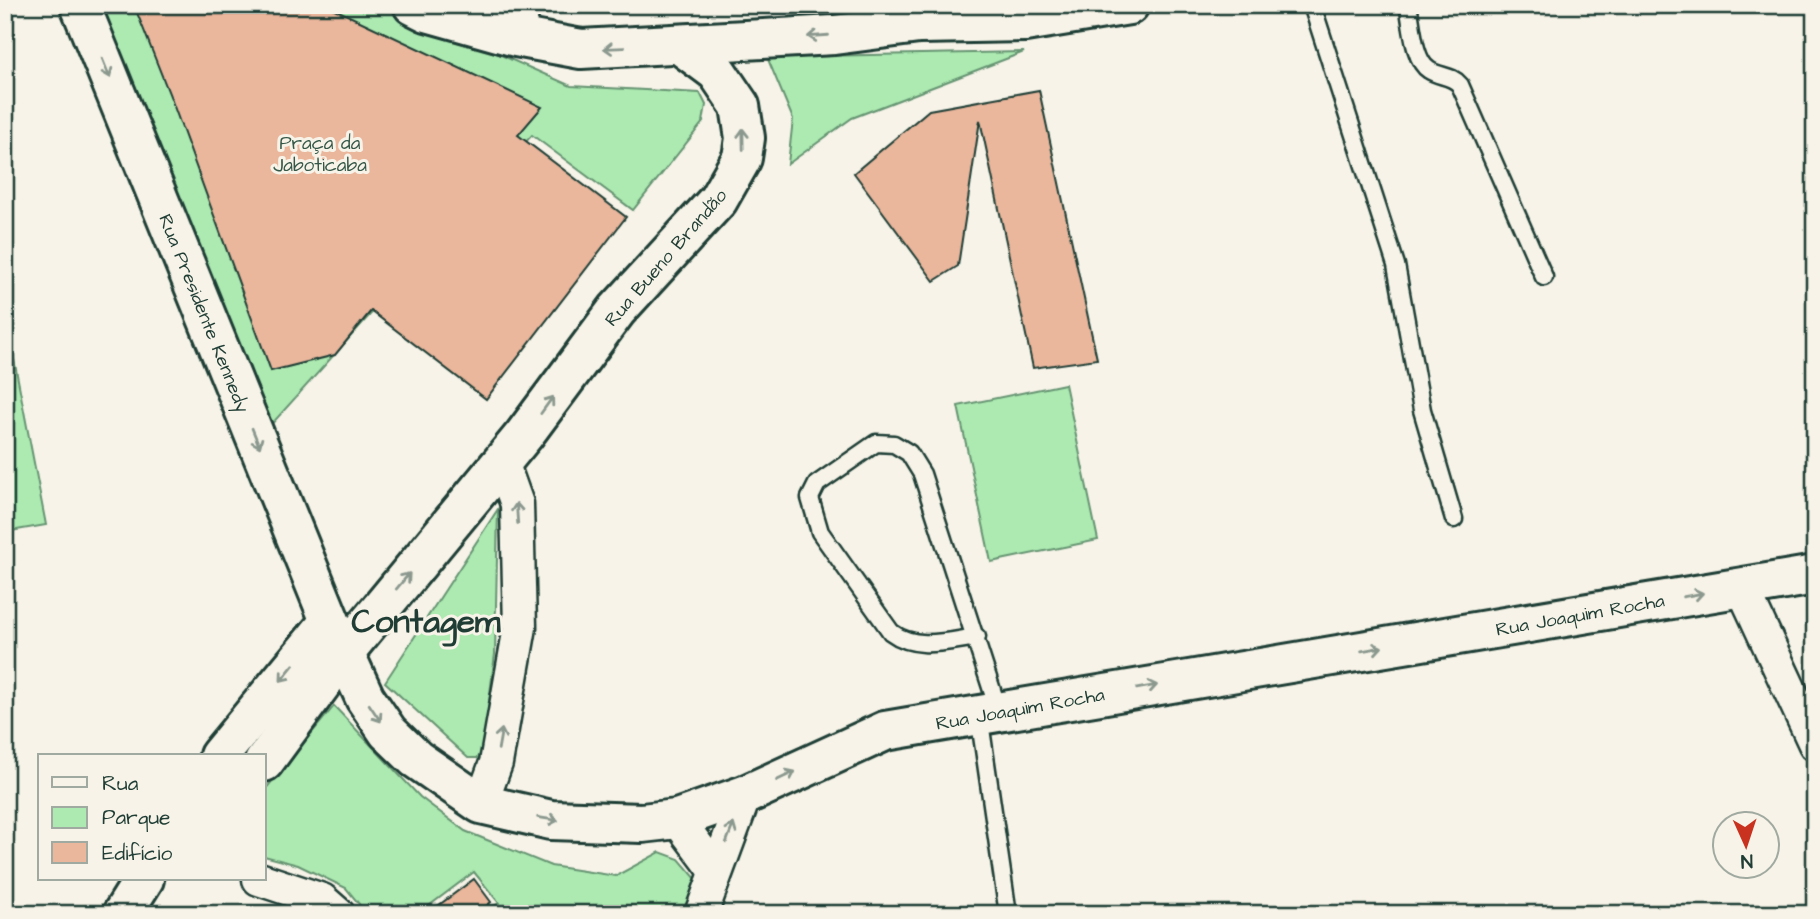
<svg xmlns="http://www.w3.org/2000/svg" width="1820" height="919" viewBox="0 0 1820 919" font-family="'Architects Daughter',sans-serif">
	<rect width="100%" height="100%" fill="#f7f3e8"/>
	<filter id="ink" filterUnits="userSpaceOnUse"><feTurbulence type="fractalNoise" baseFrequency=".0143" numOctaves="2"/><feDisplacementMap in="SourceGraphic" scale="14" xChannelSelector="R" yChannelSelector="G"/><feConvolveMatrix kernelMatrix="1 2 1 2 8 2 1 2 1" color-interpolation-filters="sRGB"/></filter>
	<g filter="url(#ink)">
		<g fill="#aceab1" stroke="#669472" stroke-width="2">
			<polygon points="101,5 388,5 571,86 700,93 706,105 703,122 633,210 532,135 270,426"/>
			<polygon points="1024,52 852,118 788,164 793,119 767,57"/>
			<polygon points="13,354 46,525 5,532 5,356"/>
			<polygon points="1065,384 1098,540 991,562 958,406"/>
			<polygon points="498,509 495,654 483,749 478,758 468,758 385,682"/>
			<polygon points="334,706 420,797 465,831 551,866 616,876 660,852 679,859 697,880 686,914 487,914 485,911 499,903 474,872 418,914 367,914 346,888 298,865 264,856 264,791"/>
		</g>
		<g fill="#eab69c" stroke="#1f3d34" stroke-width="2">
			<polygon points="134,5 326,5 542,107 518,135 626,217 486,399 371,311 335,355 271,371 172,101"/>
			<polygon points="1039,90 1097,359 1033,368 980,120 958,266 934,281 854,173 929,110"/>
			<polygon points="474,879 491,902 477,914 427,914"/>
		</g>
		<g fill="none" stroke-linecap="round" stroke-linejoin="round">
			<g stroke="#1f3d34" stroke-width="21">
				<g id="lane">
					<polyline points="861,5 866,31"/>
					<polyline points="1312,5 1396,265 1422,410 1454,519"/>
					<path d="M1408 5C1412 22 1413 60 1429 70 1439 77 1452 75 1460 85L1544 277"/>
					<path d="M977 637C948 641 916 651 891 632L820 532 810 498 817 484 876 443 894 444 909 453 922 474 999 712"/>
					<polyline points="979,715 1008,914"/>
				</g>
			</g>
			<g stroke="#1f3d34" stroke-width="37">
				<g id="street">
					<polyline points="516,37 524,5"/>
					<polyline points="1742,587 1815,744"/>
					<polyline points="481,804 496,763 520,627 517,504 502,462"/>
					<polyline points="677,819 716,871"/>
					<polyline points="259,879 322,900 338,914"/>
					<polyline points="701,914 745,795"/>
				</g>
			</g>
			<g stroke="#1f3d34" stroke-width="44">
				<g id="secondary">
					<polyline points="80,5 330,621 365,698 388,732 416,759 481,804 551,820 642,823 677,819 745,795 885,731 1815,575"/>
					<polyline points="413,5 427,12 516,37 581,49 834,35 919,24 1025,22 1129,5"/>
					<polyline points="219,756 330,621"/>
					<polyline points="264,762 344,653 524,435 617,310 718,200 742,158 745,138 740,106 717,72 682,46"/>
					<polyline points="122,914 144,879"/>
				</g>
			</g>
			<use href="#lane" stroke="#f7f3e8" stroke-width="16"/>
			<use href="#street" stroke="#f7f3e8" stroke-width="32"/>
			<use href="#secondary" stroke="#f7f3e8" stroke-width="38"/>
		</g>
		<defs><path id="oneway-shaft" d="M-6 0H5M1.5-3L5.5 0L1.5 3" fill="none" stroke-width="1.6" stroke-linecap="round" stroke-linejoin="round" transform="scale(1.75)"/></defs>
		<g stroke="#8b988e">
			<use href="#oneway-shaft" transform="translate(818 36) rotate(176)"/>
			<use href="#oneway-shaft" transform="translate(614 48) rotate(178)"/>
			<use href="#oneway-shaft" transform="translate(106 68) rotate(68)"/>
			<use href="#oneway-shaft" transform="translate(743 139) rotate(-91)"/>
			<use href="#oneway-shaft" transform="translate(547 405) rotate(-54)"/>
			<use href="#oneway-shaft" transform="translate(256 438) rotate(68)"/>
			<use href="#oneway-shaft" transform="translate(517 513) rotate(-94)"/>
			<use href="#oneway-shaft" transform="translate(403 581) rotate(-50)"/>
			<use href="#oneway-shaft" transform="translate(1693 595) rotate(-10)"/>
			<use href="#oneway-shaft" transform="translate(1372 649) rotate(-10)"/>
			<use href="#oneway-shaft" transform="translate(287 673) rotate(129)"/>
			<use href="#oneway-shaft" transform="translate(1147 687) rotate(-10)"/>
			<use href="#oneway-shaft" transform="translate(375 713) rotate(56)"/>
			<use href="#oneway-shaft" transform="translate(500 739) rotate(-80)"/>
			<use href="#oneway-shaft" transform="translate(786 776) rotate(-25)"/>
			<use href="#oneway-shaft" transform="translate(548 819) rotate(9)"/>
			<use href="#oneway-shaft" transform="translate(730 833) rotate(-69)"/>
		</g>
	</g>
	<g text-anchor="middle" stroke-width="6" stroke-linejoin="round" paint-order="stroke">
		<g font-size="19" fill="#345747" stroke="#f7f3e8">
			<text x="320" y="149">Praça da<tspan x="320" dy="22">Jaboticaba</tspan></text>
		</g>
		<g font-size="19" fill="#1f3d34" stroke="#f7f3e8">
			<text transform="translate(665 257) rotate(-49)" y="7">Rua Bueno Brandão</text>
			<text transform="translate(205 313) rotate(68)" y="7">Rua Presidente Kennedy</text>
			<text transform="translate(1580 614) rotate(-10)" y="7">Rua Joaquim Rocha</text>
			<text transform="translate(1020 708) rotate(-10)" y="7">Rua Joaquim Rocha</text>
		</g>
		<g font-size="33" font-weight="bold" fill="#1f3d34" stroke="#f7f3e8">
			<text x="426" y="632">Contagem</text>
		</g>
	</g>
	<rect width="1820" height="919" fill="none" stroke="#f7f3e8" stroke-width="28"/>
	<rect x="14" y="14" width="1792" height="891" fill="none" stroke="#1f3d34" stroke-width="2.5" filter="url(#ink)"/>
	<rect x="38" y="754" width="228" height="126" fill="#f7f3e8" stroke="#a1aaa0" stroke-width="2"/>
	<rect x="52" y="777" width="35" height="10" fill="#f7f3e8" stroke="#a1aaa0" stroke-width="2"/>
	<text x="102" y="790" font-size="21" fill="#1f3d34">Rua</text>
	<rect x="52" y="807" width="35" height="21" fill="#aceab1" stroke="#a1aaa0" stroke-width="2"/>
	<text x="102" y="824" font-size="21" fill="#1f3d34">Parque</text>
	<rect x="52" y="842" width="35" height="21" fill="#eab69c" stroke="#a1aaa0" stroke-width="2"/>
	<text x="102" y="860" font-size="21" fill="#1f3d34">Edifício</text>
	<g transform="translate(1746 845) rotate(177)"><circle r="33" fill="#f7f3e8" stroke="#a1aaa0" stroke-width="2"/>
	<path d="M0-5L12 26L0 18L-12 26Z" fill="#c8321e"/>
	<text y="-10" font-size="19" font-weight="bold" text-anchor="middle" fill="#1f3d34">N</text>
	</g>
</svg>
